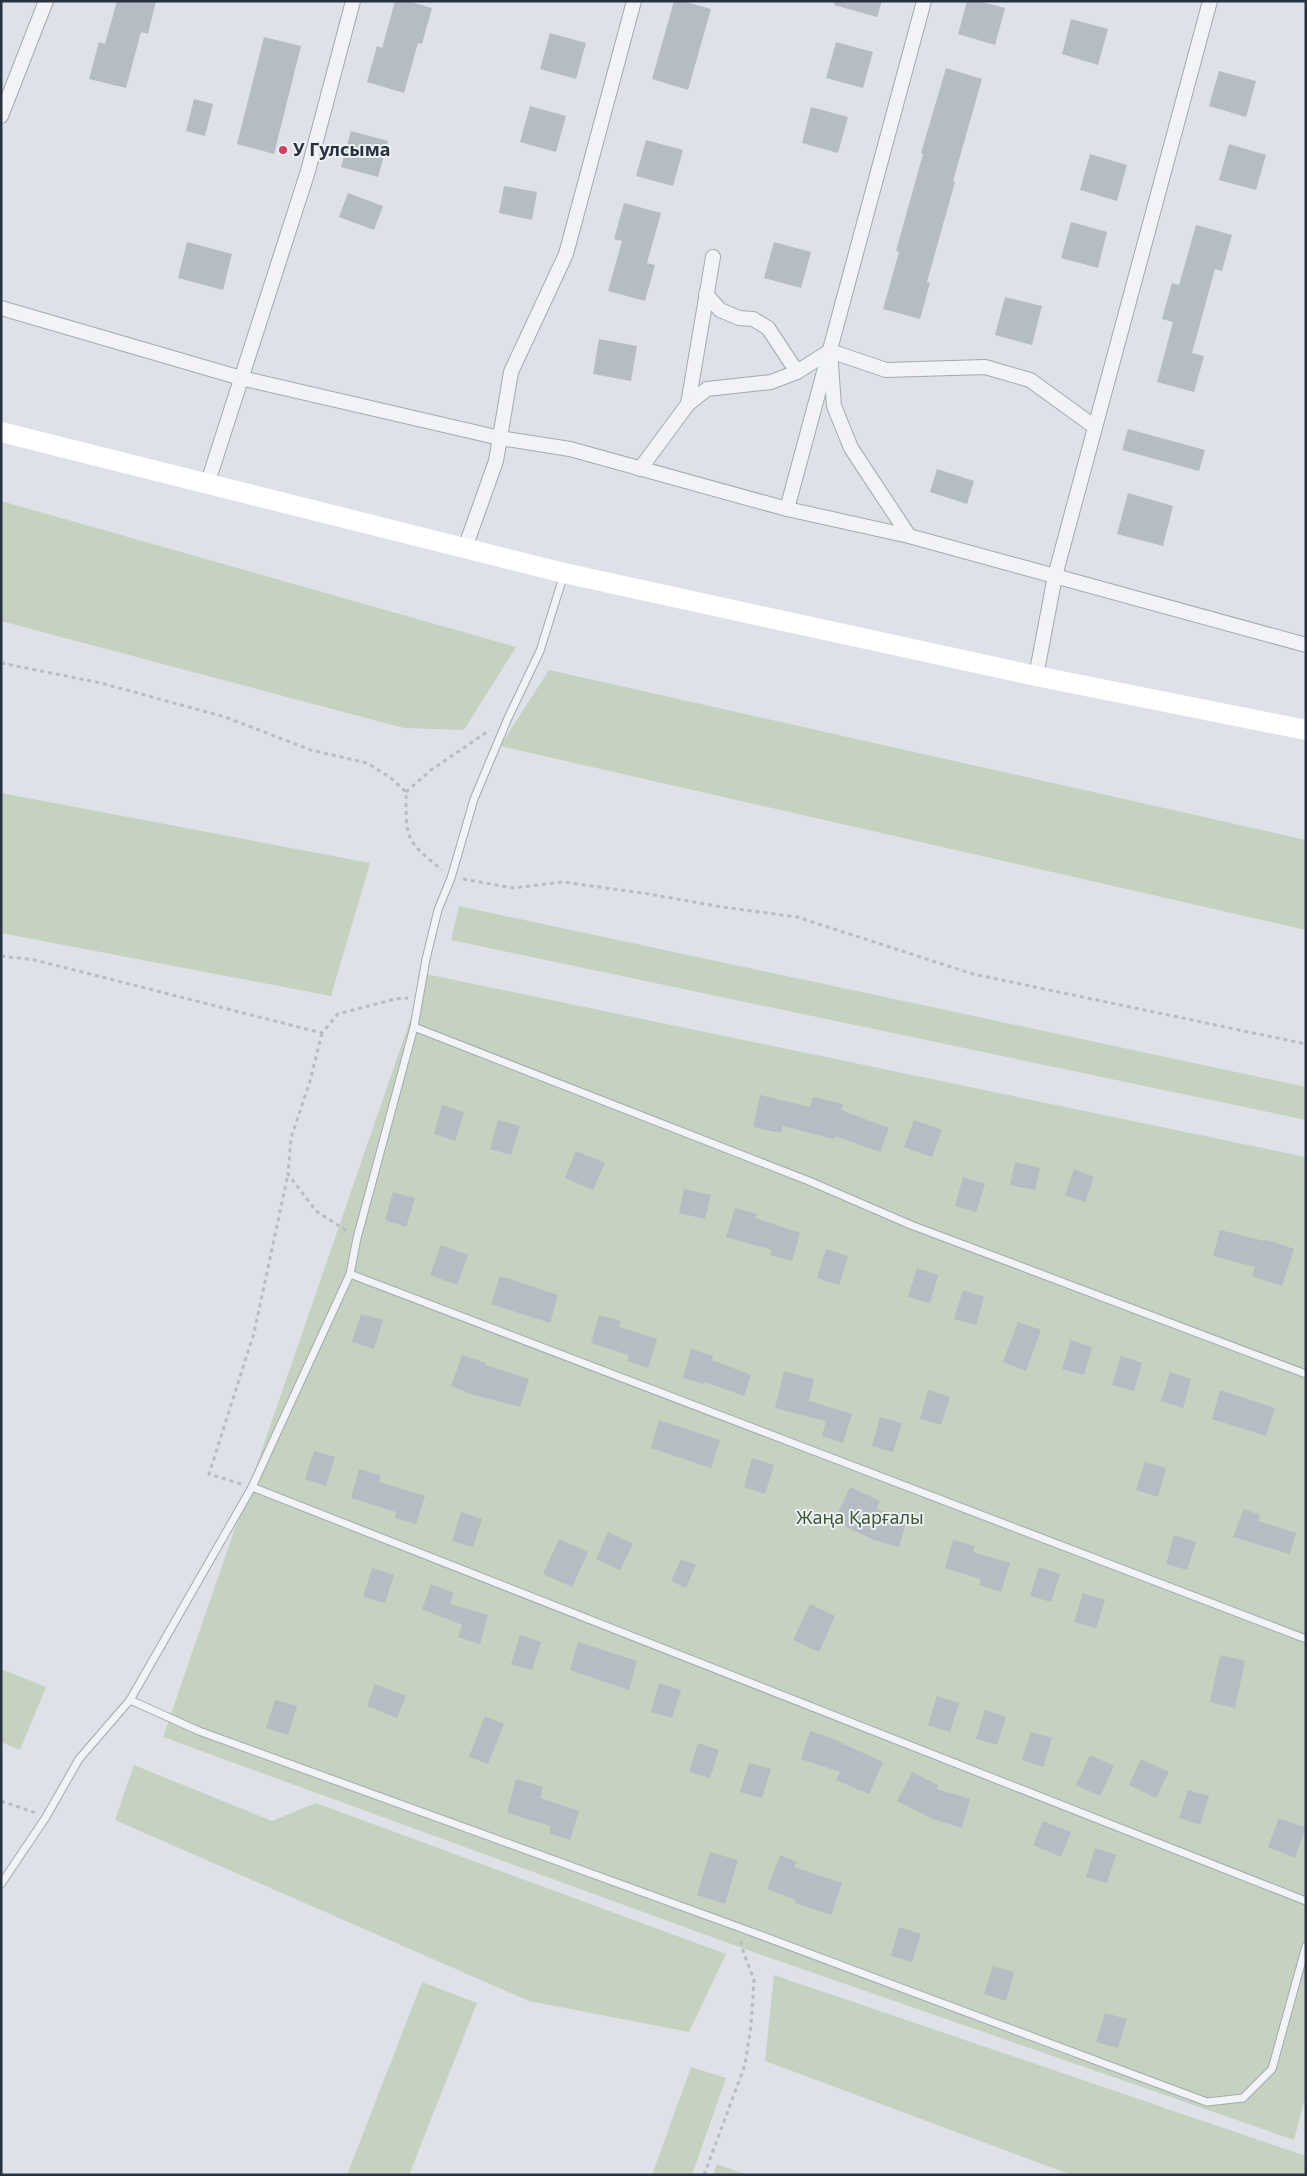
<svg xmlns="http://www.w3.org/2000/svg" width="1307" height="2176" viewBox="0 0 1307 2176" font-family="'Noto Sans',sans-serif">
	<rect width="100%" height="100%" fill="#dee2e8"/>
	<g fill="#c5d2bf">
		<polygon points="1,501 516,647 464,730 404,728 1,621"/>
		<polygon points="549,670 1306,840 1306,930 500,746"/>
		<polygon points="1,793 370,863 331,996 1,933"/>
		<polygon points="459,906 1306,1087 1306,1120 451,940"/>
		<polygon points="426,974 1306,1157 1306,2094 1294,2140 742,1948 163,1737"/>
		<polygon points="1,1669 46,1687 20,1750 1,1742"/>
		<polygon points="134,1765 272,1821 316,1803 726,1954 689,2032 529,2001 115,1820"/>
		<polygon points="774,1975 1306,2156 1306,2175 1072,2175 765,2061"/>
		<polygon points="422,1982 477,2003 409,2175 347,2175"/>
		<polygon points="691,2067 726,2078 692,2175 652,2175"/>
		<polygon points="717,2164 747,2175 713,2175"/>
	</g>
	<g fill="#b5bcc4">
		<polygon points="117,1 156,1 148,34 141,32 126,88 89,79 99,42 105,44"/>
		<polygon points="395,1 408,1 432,8 422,44 418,43 404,93 367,82 377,46 382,48"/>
		<polygon points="674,1 683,1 711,9 688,90 652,79"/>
		<polygon points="835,1 882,1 877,17 834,5"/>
		<polygon points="967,1 978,1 1005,8 995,45 958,34"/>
		<polygon points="1071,19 1108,29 1098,65 1062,54"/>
		<polygon points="550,33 586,43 576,79 540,69"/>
		<polygon points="264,37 301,46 274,154 237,144"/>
		<polygon points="836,42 873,52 863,88 826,78"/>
		<polygon points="946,68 982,79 953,181 955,182 927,282 930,283 920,319 883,309 899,252 896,251 923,154 921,153"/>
		<polygon points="1219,71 1256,81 1246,117 1209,106"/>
		<polygon points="194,99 213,104 205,136 186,131"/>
		<polygon points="530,106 566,116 556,152 520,142"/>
		<polygon points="811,107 848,117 838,153 802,143"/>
		<polygon points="351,131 388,141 378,177 341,167"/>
		<polygon points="646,140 683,150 673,186 636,176"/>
		<polygon points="1229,144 1266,155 1256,190 1219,180"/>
		<polygon points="1090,154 1127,165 1117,201 1080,190"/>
		<polygon points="504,186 537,192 532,220 499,213"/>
		<polygon points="348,193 383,206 374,230 339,217"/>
		<polygon points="624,203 661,213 647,263 655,265 645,301 608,291 622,241 614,239"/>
		<polygon points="1071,222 1107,232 1098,268 1061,258"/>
		<polygon points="1196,225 1232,235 1222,271 1215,269 1192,353 1204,356 1194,392 1157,382 1173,322 1162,319 1172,283 1179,285"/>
		<polygon points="187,242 232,254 223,290 178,278"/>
		<polygon points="774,242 811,252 801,288 764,278"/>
		<polygon points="1005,297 1042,306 1032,345 995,335"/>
		<polygon points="599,339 637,346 631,381 593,374"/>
		<polygon points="1128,429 1205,450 1199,471 1122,450"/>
		<polygon points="937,469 974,481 967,504 930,492"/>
		<polygon points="1128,493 1173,506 1163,546 1117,534"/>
		<polygon points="760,1095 810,1107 813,1097 843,1104 841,1110 889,1128 880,1152 835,1136 834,1139 783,1126 781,1133 753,1127"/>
		<polygon points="442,1105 464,1112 455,1141 434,1134"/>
		<polygon points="498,1120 520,1126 511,1155 490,1149"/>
		<polygon points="914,1120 942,1130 932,1157 904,1147"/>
		<polygon points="576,1151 605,1163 593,1190 565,1178"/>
		<polygon points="1015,1162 1040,1168 1035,1190 1010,1185"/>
		<polygon points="1074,1169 1094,1177 1085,1202 1065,1195"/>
		<polygon points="963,1177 985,1184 976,1212 955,1206"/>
		<polygon points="684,1189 711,1195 705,1219 679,1213"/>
		<polygon points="393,1192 415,1198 406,1227 385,1220"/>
		<polygon points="735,1208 757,1214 755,1218 800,1233 792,1261 770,1255 772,1250 726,1237"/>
		<polygon points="1220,1230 1264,1241 1265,1239 1294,1249 1282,1286 1252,1276 1255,1267 1213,1256"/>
		<polygon points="441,1245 468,1255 457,1285 430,1275"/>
		<polygon points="826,1249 848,1256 839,1285 817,1278"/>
		<polygon points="917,1268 938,1275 930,1303 908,1297"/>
		<polygon points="500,1276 558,1295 550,1323 491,1304"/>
		<polygon points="963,1290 984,1297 976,1325 954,1319"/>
		<polygon points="361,1314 383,1320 374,1349 352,1342"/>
		<polygon points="599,1315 621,1321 619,1327 657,1339 648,1368 627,1361 629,1355 591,1343"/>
		<polygon points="1018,1322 1041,1330 1026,1371 1003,1362"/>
		<polygon points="1071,1340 1092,1347 1084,1375 1062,1369"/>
		<polygon points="691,1349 713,1356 712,1360 751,1375 744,1396 705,1382 704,1384 683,1378"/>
		<polygon points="462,1355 486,1363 485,1365 529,1379 520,1407 474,1395 451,1386"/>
		<polygon points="1121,1356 1142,1363 1134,1391 1112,1385"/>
		<polygon points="784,1371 814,1379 809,1401 852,1414 843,1443 822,1436 826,1421 775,1408"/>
		<polygon points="1170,1372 1191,1379 1183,1408 1161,1401"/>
		<polygon points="928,1390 950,1397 941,1425 920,1419"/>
		<polygon points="1220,1390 1275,1408 1266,1436 1212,1419"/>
		<polygon points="880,1417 902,1423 893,1452 872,1446"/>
		<polygon points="659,1420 720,1440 711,1468 651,1448"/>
		<polygon points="314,1451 335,1457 326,1486 305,1479"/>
		<polygon points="752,1458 774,1465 765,1494 744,1487"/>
		<polygon points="1145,1462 1166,1468 1158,1497 1136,1490"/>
		<polygon points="359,1469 381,1476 379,1482 425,1496 416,1524 395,1518 396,1512 351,1498"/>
		<polygon points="850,1487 880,1501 876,1509 907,1519 899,1547 874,1540 834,1521"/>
		<polygon points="1244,1509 1260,1515 1258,1521 1296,1533 1290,1554 1233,1537"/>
		<polygon points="461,1512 482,1519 473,1547 452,1541"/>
		<polygon points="608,1532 633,1544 620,1570 596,1559"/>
		<polygon points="1174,1535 1196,1542 1187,1570 1166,1564"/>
		<polygon points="559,1539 588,1552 572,1587 543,1574"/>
		<polygon points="953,1540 975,1546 973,1552 1010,1563 1001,1592 979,1585 981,1579 945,1568"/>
		<polygon points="681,1559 696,1565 686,1588 671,1581"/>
		<polygon points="1039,1567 1060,1574 1051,1602 1030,1596"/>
		<polygon points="372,1568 394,1575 385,1603 363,1597"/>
		<polygon points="431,1584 454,1593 450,1604 488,1615 480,1644 458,1637 462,1625 422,1609"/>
		<polygon points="1083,1593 1105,1600 1096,1628 1074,1622"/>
		<polygon points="810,1604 835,1616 819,1652 793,1640"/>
		<polygon points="520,1635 541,1642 532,1670 511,1664"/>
		<polygon points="578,1642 637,1661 629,1690 570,1670"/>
		<polygon points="1220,1655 1245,1661 1235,1708 1210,1702"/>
		<polygon points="659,1683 681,1690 672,1718 651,1712"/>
		<polygon points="375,1684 406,1696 397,1718 367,1706"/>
		<polygon points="937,1696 959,1703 950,1732 928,1725"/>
		<polygon points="275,1700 297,1706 288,1735 266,1728"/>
		<polygon points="985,1710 1006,1717 997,1745 976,1739"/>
		<polygon points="485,1716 504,1724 488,1764 469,1757"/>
		<polygon points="810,1731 833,1739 883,1762 869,1794 836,1780 840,1772 801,1759"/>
		<polygon points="1031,1732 1052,1738 1043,1767 1022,1760"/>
		<polygon points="698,1743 719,1750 710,1778 689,1772"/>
		<polygon points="1090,1755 1114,1766 1100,1796 1076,1785"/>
		<polygon points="1141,1759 1169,1772 1156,1798 1129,1785"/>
		<polygon points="749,1763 771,1769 762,1798 740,1792"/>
		<polygon points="912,1772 938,1785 937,1789 970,1799 962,1828 933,1819 897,1801"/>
		<polygon points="516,1779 543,1787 540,1798 579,1811 570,1840 549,1833 551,1826 507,1813"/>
		<polygon points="1188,1790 1209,1796 1200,1825 1179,1818"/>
		<polygon points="1279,1818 1306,1828 1295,1858 1268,1847"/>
		<polygon points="1043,1821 1071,1832 1061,1857 1033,1845"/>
		<polygon points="1095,1848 1116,1855 1107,1883 1086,1877"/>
		<polygon points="710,1852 738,1860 725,1904 697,1895"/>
		<polygon points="780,1855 797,1862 794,1867 842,1883 831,1915 795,1903 796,1900 767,1889"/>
		<polygon points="899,1927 921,1934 912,1962 891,1956"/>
		<polygon points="993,1966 1014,1972 1006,2001 984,1994"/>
		<polygon points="1105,2013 1127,2019 1118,2048 1096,2042"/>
	</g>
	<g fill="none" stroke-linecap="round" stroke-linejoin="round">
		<g stroke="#a3a9b2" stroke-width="9">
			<g id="service">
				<polyline points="414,1027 426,959 438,910 451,878 474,799 508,718 540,651 564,574"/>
				<polyline points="350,1274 1306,1639"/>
				<polyline points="1306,1374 911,1225 809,1181 414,1027 357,1238 350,1274 252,1487 130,1700 199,1731 741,1928 1207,2102 1243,2098 1272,2069 1306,1946"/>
				<polyline points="252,1487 1306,1901"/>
				<polyline points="1,1884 46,1817 79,1759 130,1700"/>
			</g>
		</g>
		<g stroke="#a3a9b2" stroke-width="16">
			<g id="minor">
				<polyline points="1,116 46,1"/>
				<polyline points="706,294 720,310 739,318 753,319 768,328 797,372"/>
				<polyline points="1,308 241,378 500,438 570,449 787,509 909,536 1306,645"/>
				<polyline points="830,351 886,370 985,367 1030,380 1095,427"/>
				<polyline points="688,404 713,257"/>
				<polyline points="640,469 688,404 707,389 771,382 797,372 830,351 834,406 851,448 909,536"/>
				<polyline points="207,485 308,171 353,1"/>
				<polyline points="787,509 924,1"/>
				<polyline points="465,548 496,461 511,372 566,254 634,1"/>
				<polyline points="1036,676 1055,576 1210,1"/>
			</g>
		</g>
		<g stroke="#b8bdc3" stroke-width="3" stroke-dasharray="4 4" stroke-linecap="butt">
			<path d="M1 663 101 683 225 717 311 750 367 763 391 778 406 792C406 839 405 840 442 870"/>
			<polyline points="406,792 431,770 490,730"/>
			<polyline points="463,879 513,888 562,882 643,893 722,907 797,917 973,974 1306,1044"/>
			<polyline points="1,956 35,960 322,1033 338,1014 395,999 408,998"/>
			<polyline points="322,1033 310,1081 291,1138 288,1174 316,1211 347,1231"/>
			<polyline points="241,1484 209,1474 254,1333 288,1174"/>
			<polyline points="1,1801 36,1813"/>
			<polyline points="704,2175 745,2065 751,2026 754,1980 742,1948 741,1939"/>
		</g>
		<use href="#service" stroke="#f1f3f6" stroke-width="7"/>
		<use href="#minor" stroke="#f1f3f6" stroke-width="14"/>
		<polyline stroke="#fff" stroke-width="20" points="1,432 564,573 1036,676 1306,730"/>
	</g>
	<circle fill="#cf415d" stroke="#edf1f5" stroke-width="2" cx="283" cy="150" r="5"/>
	<g text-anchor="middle" stroke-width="4" stroke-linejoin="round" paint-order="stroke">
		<g font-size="18" font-weight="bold" fill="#27313f" stroke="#edf1f5" text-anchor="start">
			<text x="293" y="156">У Гулсыма</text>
		</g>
		<g font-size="18" fill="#3d5a34" stroke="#edf1f5">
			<text x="860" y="1524">Жаңа Қарғалы</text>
		</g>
	</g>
	<rect width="1307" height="2176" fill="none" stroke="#27313f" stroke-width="5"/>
</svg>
